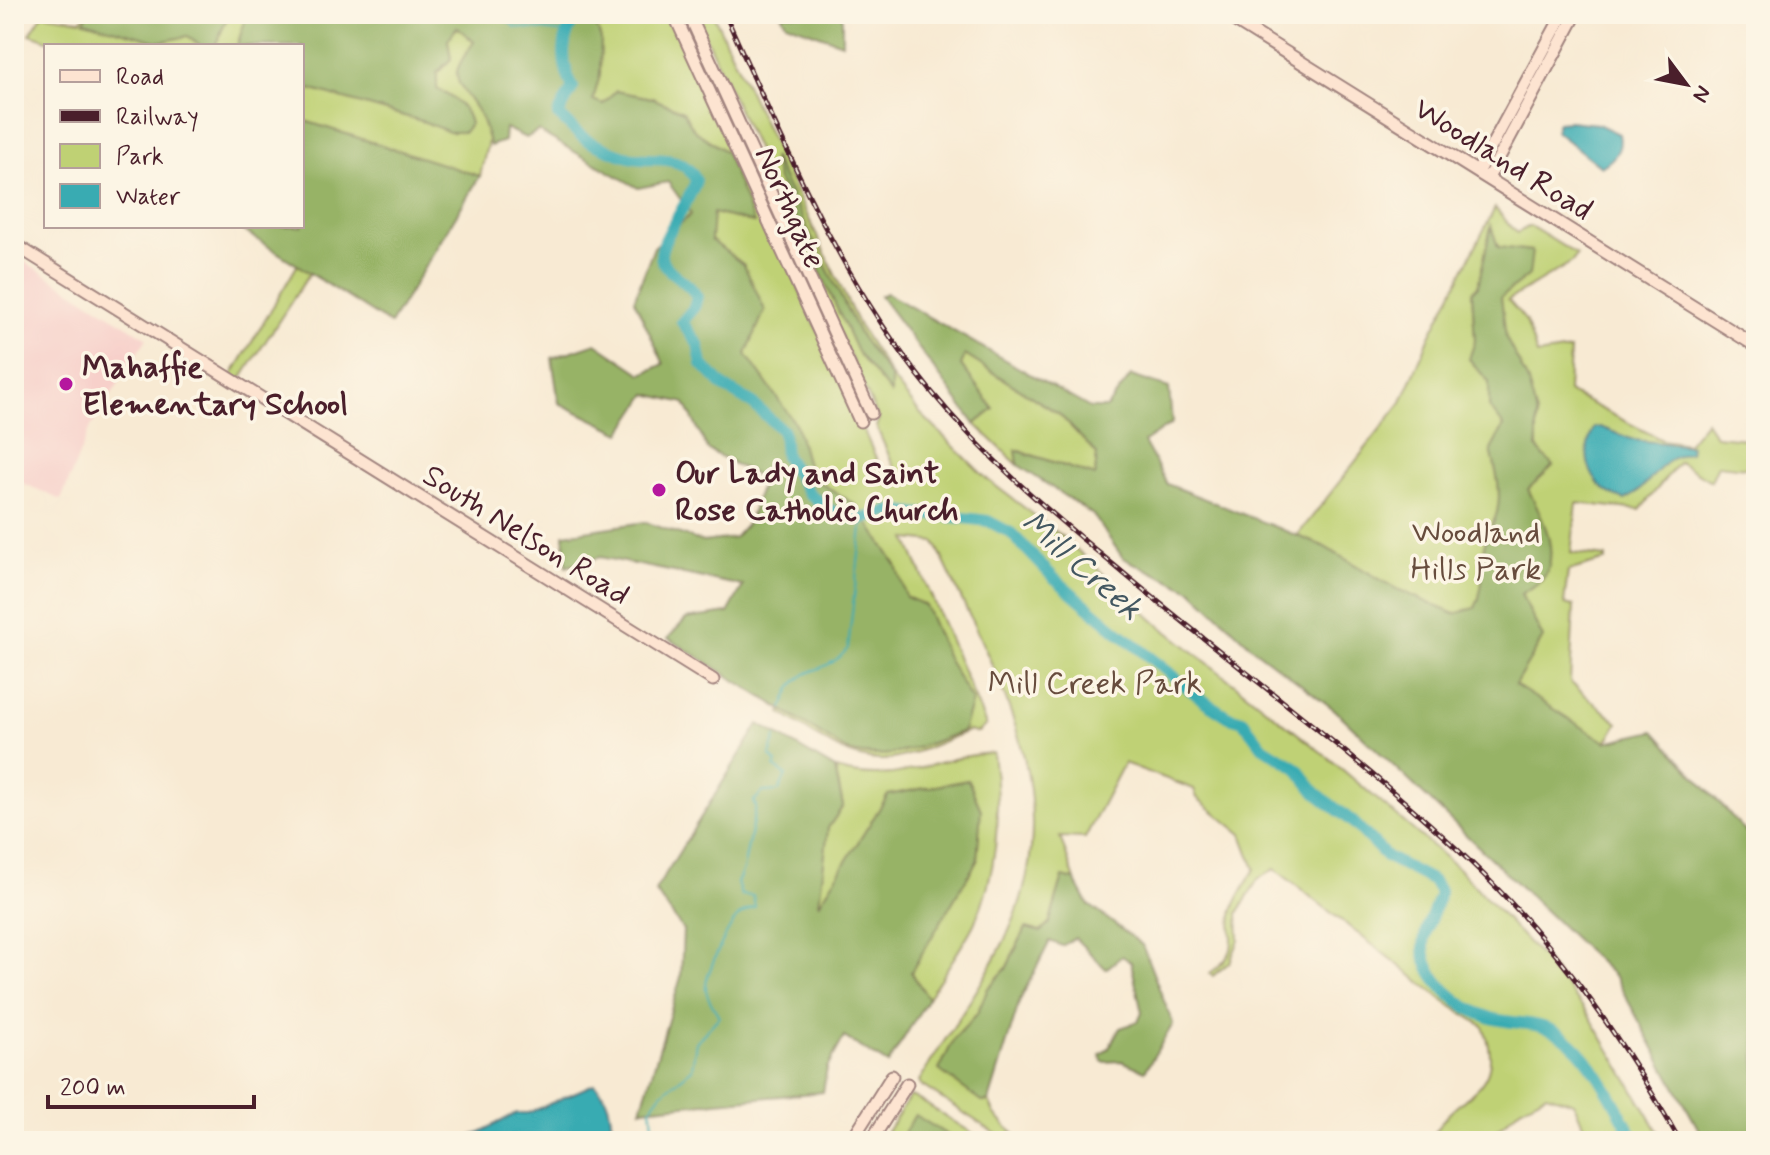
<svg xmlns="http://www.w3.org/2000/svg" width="1770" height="1155" viewBox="0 0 1770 1155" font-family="Mynerve,sans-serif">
	<rect width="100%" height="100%" fill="#fcf5e5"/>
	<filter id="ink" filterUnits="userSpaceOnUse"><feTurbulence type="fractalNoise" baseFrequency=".0125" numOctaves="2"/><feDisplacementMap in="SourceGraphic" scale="16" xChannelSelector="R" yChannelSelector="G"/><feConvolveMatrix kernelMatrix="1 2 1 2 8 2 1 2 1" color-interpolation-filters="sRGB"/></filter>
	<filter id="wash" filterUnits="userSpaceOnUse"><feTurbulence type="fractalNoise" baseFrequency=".006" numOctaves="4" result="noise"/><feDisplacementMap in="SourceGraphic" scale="32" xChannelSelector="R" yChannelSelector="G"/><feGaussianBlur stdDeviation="1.8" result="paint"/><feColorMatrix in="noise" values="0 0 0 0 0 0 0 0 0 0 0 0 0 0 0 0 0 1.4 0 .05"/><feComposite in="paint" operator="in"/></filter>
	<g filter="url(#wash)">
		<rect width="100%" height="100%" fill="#f8ead3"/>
		<polygon fill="#f7d0ca" points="14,255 147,338 89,430 61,500 14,479"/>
		<g fill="#bfd174" stroke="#847850" stroke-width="2" fill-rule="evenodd">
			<path d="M43 14 81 20 85 14H674L887 482 902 485 876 426 879 420 695 14H713L859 326 895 382 920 413 988 480 1064 538 1158 624 1330 759 1459 869 1550 966 1589 1015 1664 1141H1590L1574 1103 1547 1094 1520 1108 1485 1141H1431C1449 1091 1511 1097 1483 1026L1451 1006 1275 869 1258 879 1238 913 1239 940 1230 962 1213 976 1210 973C1245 949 1226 938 1233 910 1237 896 1248 881 1255 869L1242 834 1197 798 1194 789 1124 763 1085 838 1060 837 1075 880 1063 878 1049 924 1041 932 1026 928 1006 969 988 988 977 1014 954 1039 982 1102 989 1101 995 1115 1021 1141H1007L921 1085 919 1081C950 1030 988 979 1012 924 1070 786 991 668 935 542L907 539 986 725 977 733 968 731C945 740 907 759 883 760 845 761 812 732 781 713L855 580 660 245C676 226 690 204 696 180L511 106 488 141 480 176 468 173 317 262 238 384 230 379 304 254 302 46H65L30 34Z"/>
			<path d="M1495 208 1517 233 1530 226 1577 255 1572 262 1508 300 1526 321 1537 355 1570 350 1568 392 1662 440 1687 444 1706 421 1716 436 1756 440V469L1718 465 1711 481 1679 462 1640 510 1577 503 1571 553 1606 557V560L1568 571 1564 604 1574 606 1570 682 1618 723 1606 743 1348 581 1323 546 1297 536 1402 402 1430 336ZM1491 228 1498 247 1511 249 1475 338 1472 292 1478 287Z"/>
			<polygon points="965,355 1059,414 1097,454 1095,476 1017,450 1018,465 975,424 993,409 961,365"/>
			<path d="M993 753C1001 810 999 870 974 924 961 949 943 974 928 998L910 972 977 861 818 906 828 828 843 806 835 769C901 788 932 756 993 753Z"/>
			<polygon points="910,1096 916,1098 985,1141 957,1141 915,1116 899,1141 881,1141"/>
		</g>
		<g fill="#97b366" stroke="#706948" stroke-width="2">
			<polygon points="88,14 229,14 215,46 201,46 188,36 159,42 84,21"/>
			<path d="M247 14H592L601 39 600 75 593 100 603 104 616 91 652 98 683 111 694 130 726 152 754 223 713 213 711 240 744 265 765 310 746 354 796 425 810 476 857 506 896 565 906 597 925 605 948 660 972 701 963 731C924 745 890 763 848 751L668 638 686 619 728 613 743 586 600 557 566 567 564 534 645 522 703 542 734 538 749 521 763 479 708 450 685 403 647 394 621 433 559 403 552 358 596 343 642 374 664 364 634 300 654 247 691 214 668 182 638 188 538 131 526 138 505 128 504 141 490 146C486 134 484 120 476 109 455 77 447 78 474 42L457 27 448 40 451 59 437 73V89C453 98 466 105 470 124L464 132H449L425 122 302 87V46H237Z"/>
			<polygon points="781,14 842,14 842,43 786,23"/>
			<polygon points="302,120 480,176 390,324 236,226 302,226"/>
			<polygon points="773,157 859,334 891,378 891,394 857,352 777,178"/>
			<path d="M1491 226 1498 247 1532 251 1529 275 1501 297 1506 338 1527 379 1537 415V448L1553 466 1528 489C1540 514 1563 552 1542 580 1537 585 1527 590 1521 594L1543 638 1515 685 1606 742 1654 731 1756 843V1141H1705L1615 977 1335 710 1255 650 1193 591 1123 558 1093 515 1018 465 1016 450 1095 476 1097 454 1059 414 965 355 961 365 994 409 975 424 880 296 886 293 1090 408H1106L1131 376 1169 388 1172 423 1144 442 1167 484 1323 546 1395 588 1454 614 1475 608C1485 587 1481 570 1484 547 1486 535 1494 524 1497 512 1502 492 1496 470 1491 450L1504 426 1489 407V382L1469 359 1475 341 1472 292 1478 286Z"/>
			<polygon points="759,724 835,769 843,806 828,828 819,904 888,795 968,780 981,810 977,861 911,972 928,998 888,1064 844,1037 827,1068 823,1092 641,1109 681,977 683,930 655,891"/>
			<polygon points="1063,877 1075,880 1088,904 1142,945 1173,1024 1145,1071 1122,1061 1103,1062 1100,1055 1109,1048 1120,1028 1138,1022 1142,1013 1131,962 1122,956 1106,969 1075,938 1062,946 1050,941 1020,1000 989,1101 982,1102 939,1070 954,1039 977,1014 988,988 1006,969 1026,928 1041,932 1049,924"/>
			<polygon points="915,1115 957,1141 899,1141"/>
		</g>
		<g fill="#39abb2" stroke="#42656e" stroke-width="2">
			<path d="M1569 121 1598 124 1619 134C1623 150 1614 159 1601 167L1555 131 1558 122Z"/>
			<path d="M1600 427 1634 440 1691 446 1690 453C1660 455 1651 488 1625 500 1592 489 1578 460 1594 428Z"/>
			<path d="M594 1084C612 1098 611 1120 613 1141H463L517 1113H529Z"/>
		</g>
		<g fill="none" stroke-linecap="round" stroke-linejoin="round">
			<g stroke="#39abb2" stroke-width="2">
				<polyline points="498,14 515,27 567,33"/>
				<path d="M782 708C786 701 789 690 794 684 809 665 829 673 848 648L863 519"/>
				<path d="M669 1141 653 1125 651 1108 662 1093 692 1069 696 1042 719 1017C715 1007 707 1000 706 989 704 977 729 924 739 916 743 912 750 909 755 907L753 896 741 895 737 883 743 870 756 806 753 802 763 792 779 791 786 775 774 767 777 763 770 755 776 737"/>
			</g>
			<path stroke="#39abb2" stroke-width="12" d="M577 14C561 37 560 63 573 87L558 115C568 123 580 138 592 143 604 148 622 156 634 158 659 162 682 153 696 180 691 201 655 245 662 260 670 277 689 280 697 297L694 308 682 322 698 344 702 364 723 386 753 404 783 431 785 456 808 492 824 507 840 515 863 519 891 511 964 518 988 521 1011 533 1053 577 1113 628 1207 703 1229 717 1243 721 1263 747 1297 768 1316 793 1353 822 1387 857 1433 881 1440 892C1436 910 1424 927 1424 945 1423 979 1462 1009 1491 1018 1514 1025 1539 1020 1562 1036 1595 1058 1615 1107 1636 1141"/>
		</g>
	</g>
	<g filter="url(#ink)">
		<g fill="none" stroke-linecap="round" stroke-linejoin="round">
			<g stroke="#a1847f" stroke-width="15">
				<g id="secondary">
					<polyline points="674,14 860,421"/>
					<polyline points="689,14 871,413"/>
					<polyline points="1224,14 1756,346"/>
					<polyline points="1478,171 1563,14"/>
					<polyline points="1488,178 1576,14"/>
					<polyline points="14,244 713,680"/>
					<polyline points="851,1141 892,1076"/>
					<polyline points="871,1141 907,1084"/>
				</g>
			</g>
			<use href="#secondary" stroke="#fde4d1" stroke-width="11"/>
			<g stroke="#4a1f2b" stroke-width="5">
				<path id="rail" d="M725 14C785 145 838 277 930 390 984 456 1049 512 1115 566 1237 669 1370 763 1484 875 1564 954 1625 1044 1680 1141"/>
			</g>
			<use href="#rail" stroke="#fcf5e5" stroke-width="2" stroke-dasharray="6" stroke-linecap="butt"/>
		</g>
	</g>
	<g fill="#b5179e" stroke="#fcf5e5" stroke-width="3">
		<circle cx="66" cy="384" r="8"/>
		<circle cx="659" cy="490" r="8"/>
	</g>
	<g text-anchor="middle" stroke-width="7" stroke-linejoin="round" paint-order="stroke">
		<g font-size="32" fill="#4a1f2b" stroke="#fcf5e5">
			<text transform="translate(1504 158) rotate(32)" y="11">Woodland Road</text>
			<text transform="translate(791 207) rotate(66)" y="11">Northgate</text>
			<text transform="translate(527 534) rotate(32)" y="11">South Nelson Road</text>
		</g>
		<g font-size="32" font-weight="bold" fill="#4a1f2b" stroke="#fcf5e5" text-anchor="start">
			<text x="82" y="377">Mahaffie<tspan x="82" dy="37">Elementary School</tspan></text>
			<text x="675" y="483">Our Lady and Saint<tspan x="675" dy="37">Rose Catholic Church</tspan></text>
		</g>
		<g font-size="32" fill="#674c3d" stroke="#fcf5e5">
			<text x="1476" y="542">Woodland<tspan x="1476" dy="37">Hills Park</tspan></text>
			<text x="1095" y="693">Mill Creek Park</text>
		</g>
		<g font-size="34" font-style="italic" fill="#435761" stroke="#fcf5e5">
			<text transform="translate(1083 564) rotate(41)" y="12">Mill Creek</text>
		</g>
	</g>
	<rect width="1770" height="1155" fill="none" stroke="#fcf5e5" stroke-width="48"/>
	<rect x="44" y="44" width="260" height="184" fill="#fcf5e5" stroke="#b59f9b" stroke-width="2"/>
	<rect x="60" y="70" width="40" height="12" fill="#fde4d1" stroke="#b59f9b" stroke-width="2"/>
	<text x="116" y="84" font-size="24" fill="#4a1f2b">Road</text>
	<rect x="60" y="110" width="40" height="12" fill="#4a1f2b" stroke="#b59f9b" stroke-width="2"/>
	<text x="116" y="124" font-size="24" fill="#4a1f2b">Railway</text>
	<rect x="60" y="144" width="40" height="24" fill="#bfd174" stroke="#b59f9b" stroke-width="2"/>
	<text x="116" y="164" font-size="24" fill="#4a1f2b">Park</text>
	<rect x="60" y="184" width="40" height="24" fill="#39abb2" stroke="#b59f9b" stroke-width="2"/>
	<text x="116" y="204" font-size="24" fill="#4a1f2b">Water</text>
	<g transform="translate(1686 84) rotate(122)" stroke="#fcf5e5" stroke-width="6" paint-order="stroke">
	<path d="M0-6L14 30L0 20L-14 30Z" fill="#4a1f2b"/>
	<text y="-12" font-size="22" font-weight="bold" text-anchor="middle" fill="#4a1f2b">N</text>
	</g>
	<path d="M48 1095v12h206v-12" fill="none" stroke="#4a1f2b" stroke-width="4"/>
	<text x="60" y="1095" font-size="24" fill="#4a1f2b" stroke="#fcf5e5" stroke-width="6" paint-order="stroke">200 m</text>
</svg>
